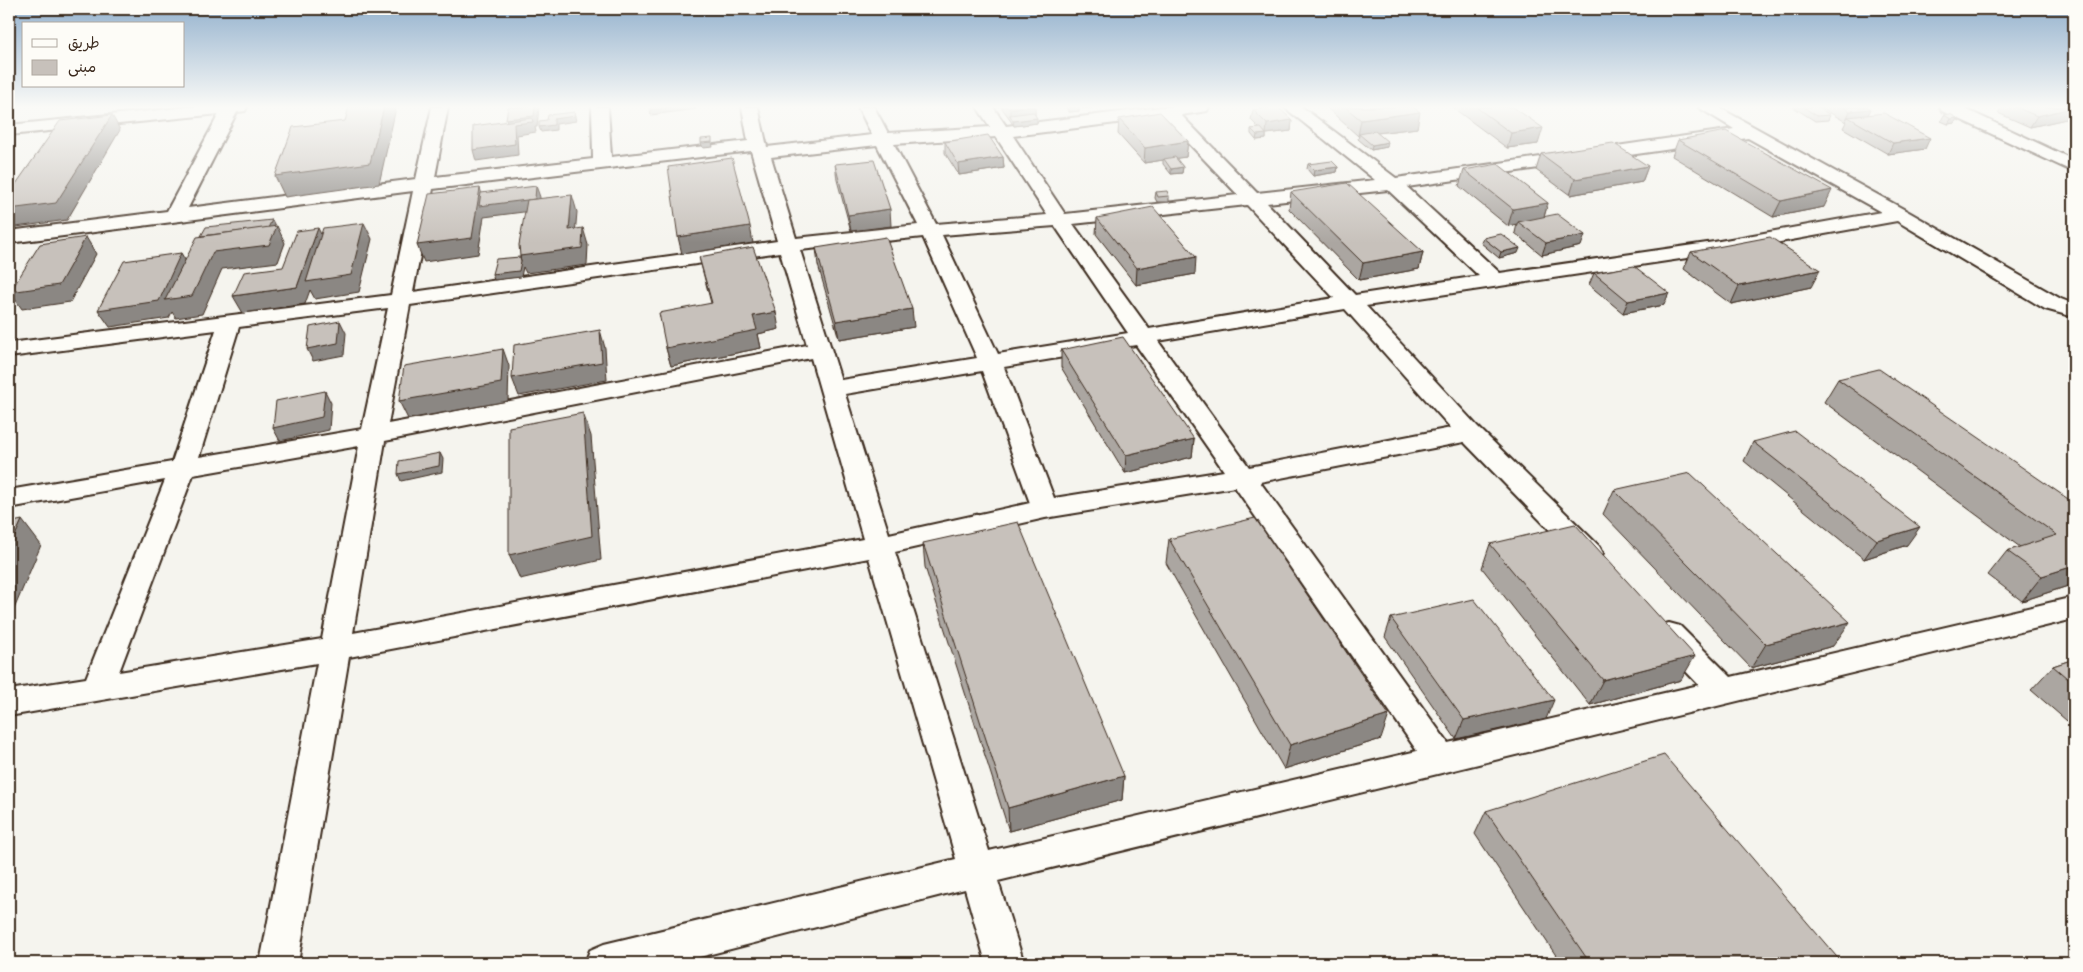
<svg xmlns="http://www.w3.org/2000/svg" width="2083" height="972" viewBox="0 0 2083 972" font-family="Caveat,'Playpen Sans Arabic',sans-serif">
	<rect width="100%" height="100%" fill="#f5f4ee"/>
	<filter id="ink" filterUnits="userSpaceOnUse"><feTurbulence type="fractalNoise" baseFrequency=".02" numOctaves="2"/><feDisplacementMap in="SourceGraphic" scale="10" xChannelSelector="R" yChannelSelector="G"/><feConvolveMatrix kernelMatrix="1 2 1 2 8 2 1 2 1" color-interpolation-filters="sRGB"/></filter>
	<g filter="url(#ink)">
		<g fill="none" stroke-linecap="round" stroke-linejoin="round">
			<g stroke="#3b2a1e" stroke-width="4">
				<g id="minor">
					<path d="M189 107H247L245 111 237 112 188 208 416 179 432 107H448L435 177 593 159 592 107H608L611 157 748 141 742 107H758L767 147 872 135 858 107H874L888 133 990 127 977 107H993L1006 126 1161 107H1209L1207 111 1181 115 1257 193 1375 180 1284 107H1302L1396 178 1734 129 1698 107H1718L1907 211 2061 299 2074 304V317L2045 309 1897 221 1714 254 1366 306 1478 427 1599 546 1603 553 1599 560 1589 563 1579 560 1464 442 1260 482 1448 743 1699 685 1658 642 1654 634 1658 626 1669 623 1680 626 1731 677 2074 597V619L998 881 1024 963H986L965 889 676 963H585L590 950 604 944 956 859 869 558 349 657 298 963H260L317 663 9 716V690L86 678 165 480 9 508V490L172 462 216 330 9 357V343L391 295 413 191 9 243V231L167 211 219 114 9 135V125ZM1164 117 1238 195 1065 214 1013 136ZM996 137 1047 215 936 224 894 144ZM1748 138 1881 212 1714 242 1500 273 1407 187ZM877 145 918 225 796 238 771 157ZM751 151 777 241 413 292 433 189ZM1388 190 1479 276 1355 295 1267 203ZM1247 205 1334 298 1149 329 1073 224ZM1055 226 1128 333 998 354 942 235ZM923 237 977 358 841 380 800 250ZM780 252 807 345 388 424 410 305ZM388 308 362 429 199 457 239 327ZM1345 309 1451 428 1249 467 1158 341ZM1136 345 1224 471 1054 498 1004 367ZM811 358 863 539 353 633 385 441ZM982 371 1030 503 889 534 845 394ZM359 446 322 639 119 672 193 475ZM1235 487 1417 751 989 851 895 552 1045 518Z"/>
					<polygon points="1940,107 1961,107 2074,160 2074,172 1942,111"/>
				</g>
			</g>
			<use href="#minor" fill="#fdfcf7" fill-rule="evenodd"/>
		</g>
		<g fill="#aba6a1" stroke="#3b2a1e">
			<polygon points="1001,107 1035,107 1035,115 1037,123 1014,126 1010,120 1010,119"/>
			<polygon points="1066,107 1079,107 1079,111 1069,112 1066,108"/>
			<polygon points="1326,107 1413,107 1417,128 1377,133 1387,147 1371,150 1358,139 1359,136 1358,136"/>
			<polygon points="1452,107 1513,107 1538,144 1507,148"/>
			<polygon points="1793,107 1818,107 1830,115 1828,120 1815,121"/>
			<polygon points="1820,107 1868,107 1868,115 1925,149 1888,154 1843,128 1846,122"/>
			<polygon points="2002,107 2070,107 2072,108 2066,119 2030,127 1998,113"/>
			<polygon points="1253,110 1292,120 1291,131 1266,134 1266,139 1256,140 1251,134 1251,129 1259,128 1251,120"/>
			<polygon points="1944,115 1957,118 1955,123 1948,124 1941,121"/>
			<polygon points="1119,119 1188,141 1186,157 1176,158 1183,167 1182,173 1171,174 1163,164 1163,160 1144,163 1118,134"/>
			<polygon points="1678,140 1824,207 1773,217 1672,156"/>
			<polygon points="945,142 1003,157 1004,168 959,175 945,153"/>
			<polygon points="1541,154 1648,166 1642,182 1570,195 1536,170"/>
			<polygon points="835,164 891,226 851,231 837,180"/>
			<polygon points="1308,164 1338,167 1337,172 1313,176 1307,169"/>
			<polygon points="1464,170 1548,203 1544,217 1581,246 1542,255 1515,233 1517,224 1508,226 1459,186"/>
			<polygon points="1156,192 1169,196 1169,202 1157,202 1155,198"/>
			<polygon points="1291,192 1423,252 1419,269 1359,280 1289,209"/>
			<polygon points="1097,218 1195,274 1136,285 1096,234"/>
			<polygon points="1483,238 1518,253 1499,258 1481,243"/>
			<polygon points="816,248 914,327 839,339 818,265"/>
			<polygon points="1691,252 1811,287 1731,304 1684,269"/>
			<polygon points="699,257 779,329 758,334 761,348 671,366 666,348 711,303"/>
			<polygon points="1594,273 1664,305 1623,313 1589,285"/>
			<polygon points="1061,350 1194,439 1192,457 1125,473 1061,367"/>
			<polygon points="1838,379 2074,503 2074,584 2022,601 1988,575 2007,551 2020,547 1824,402"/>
			<polygon points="1753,442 1907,545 1864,559 1744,461"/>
			<polygon points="1614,490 1833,646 1751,668 1603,514"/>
			<polygon points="1169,539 1381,739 1284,769 1166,563"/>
			<polygon points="923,543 1124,776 1122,800 1009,831 925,567"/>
			<polygon points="1490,544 1681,680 1590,705 1482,568"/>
			<polygon points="1391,618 1546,719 1456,739 1385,637"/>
			<polygon points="2074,659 2074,727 2031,690 2053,666"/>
			<polygon points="1486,811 1842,963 1561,963 1475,834"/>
		</g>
		<g fill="#8b8783" stroke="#3b2a1e">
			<polygon points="384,107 396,107 396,108 379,184 285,197 275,176"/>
			<polygon points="535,107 539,107 537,127 535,127 536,132 517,135 518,155 476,161 473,150 510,130 506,119"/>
			<polygon points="674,107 695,107 696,109 651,115 650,110"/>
			<polygon points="1022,107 1035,107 1035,115 1010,116 1010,109"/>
			<polygon points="1069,107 1079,107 1079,111 1069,112"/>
			<polygon points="1083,107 1099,107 1082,109"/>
			<polygon points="2072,108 2066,119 2030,127 2037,116"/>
			<polygon points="1871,109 1866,119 1848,117 1845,122 1850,111"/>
			<polygon points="574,112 576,121 556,124 556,130 541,132 539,127 554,119"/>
			<polygon points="1420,112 1417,128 1361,135 1359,134 1359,136 1358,136 1361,120"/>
			<polygon points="112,115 120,130 67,220 9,228 9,209"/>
			<polygon points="1037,118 1037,123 1014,126 1013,121"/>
			<polygon points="1957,118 1955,123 1948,124 1951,119"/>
			<polygon points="1292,120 1291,131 1266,134 1266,139 1256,140 1257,135 1266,134 1267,124"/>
			<polygon points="1543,128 1538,144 1507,148 1511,133"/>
			<polygon points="1930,138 1925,149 1888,154 1893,143"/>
			<polygon points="1188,141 1186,157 1165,160 1164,159 1163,160 1144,163 1145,148"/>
			<polygon points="712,142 713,147 703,148 701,143"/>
			<polygon points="1388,142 1387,147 1371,150 1372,145"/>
			<polygon points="1003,157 1004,168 959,175 958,164"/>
			<polygon points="1648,166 1642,182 1570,195 1575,179"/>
			<polygon points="1183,167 1182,173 1171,174 1171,169"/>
			<polygon points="1338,167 1337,172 1313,176 1314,170"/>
			<polygon points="536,186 540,197 539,210 484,217 478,254 424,262 417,245 480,188 485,204"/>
			<polygon points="1832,190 1824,207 1773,217 1781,201"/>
			<polygon points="572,195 577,212 574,247 569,230"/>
			<polygon points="1548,203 1543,220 1518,222 1517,224 1508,226 1513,209"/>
			<polygon points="890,209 891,226 851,231 848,215"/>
			<polygon points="272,220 276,228 277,226 285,243 278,262 222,269 202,314 176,318 172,312 169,318 110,327 98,310 181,253 191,270 206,250"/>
			<polygon points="364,223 372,239 359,292 315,299 310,290 305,304 243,313 233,296 297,287 318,228 326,245"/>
			<polygon points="750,226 753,243 682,254 678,237"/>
			<polygon points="583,228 588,245 587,265 526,273 523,267 521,277 494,280 492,274 521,261 520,256"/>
			<polygon points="1585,235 1581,246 1542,255 1546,243"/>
			<polygon points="86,237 96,254 70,302 22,309 10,292"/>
			<polygon points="1520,248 1518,253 1499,258 1501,252"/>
			<polygon points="1423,252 1419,269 1359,280 1363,263"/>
			<polygon points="1196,257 1195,274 1136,285 1137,268"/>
			<polygon points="1820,270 1811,287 1731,304 1739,286"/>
			<polygon points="1669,293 1664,305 1623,313 1628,301"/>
			<polygon points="912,309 914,327 839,339 836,321"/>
			<polygon points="776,312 779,329 758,334 761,348 671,366 666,348 753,316"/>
			<polygon points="340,321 346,333 344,355 313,361 307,349"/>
			<polygon points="600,330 605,348 607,380 519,396 512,378"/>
			<polygon points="503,349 509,366 508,401 408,419 399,401"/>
			<polygon points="325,391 331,403 329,430 280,441 273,428"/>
			<polygon points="583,413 591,436 601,560 520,579 509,555"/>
			<polygon points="1194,439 1192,457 1125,473 1126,455"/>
			<polygon points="440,453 443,459 442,472 401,481 398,474"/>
			<polygon points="22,520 41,545 9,621 9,549"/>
			<polygon points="1920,527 1907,545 1864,559 1877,540"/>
			<polygon points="2074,566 2074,584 2022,601 2042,576"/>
			<polygon points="1850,622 1833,646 1751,668 1766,644"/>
			<polygon points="1695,656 1681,680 1590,705 1603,680"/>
			<polygon points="1554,700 1546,719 1456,739 1464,720"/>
			<polygon points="1389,715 1381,739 1284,769 1290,745"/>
			<polygon points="1124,776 1122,800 1009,831 1008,808"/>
		</g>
		<g fill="#c7c1bb" stroke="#3b2a1e">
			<polygon points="349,107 384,107 370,163 275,176 293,127 345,121"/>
			<polygon points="508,107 535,107 534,116 506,119"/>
			<polygon points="650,107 674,107 650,110"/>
			<polygon points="1009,107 1022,107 1010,109"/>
			<polygon points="1273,107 1278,107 1292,120 1267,124 1253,110"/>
			<polygon points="1345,107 1413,107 1420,112 1361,120"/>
			<polygon points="1476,107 1513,107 1543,128 1511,133"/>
			<polygon points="1803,107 1818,107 1830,115 1817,116"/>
			<polygon points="1843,107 1868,107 1871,109 1850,111"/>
			<polygon points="2015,107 2070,107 2072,108 2037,116"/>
			<polygon points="574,112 575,116 554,119 554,125 539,127 539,121 547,120 548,115"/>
			<polygon points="1033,112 1037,118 1013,121 1010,115"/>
			<polygon points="1160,112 1188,141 1145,148 1119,119"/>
			<polygon points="1884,113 1930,138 1893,143 1848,117"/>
			<polygon points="1950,114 1957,118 1951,119 1944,115"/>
			<polygon points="112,115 56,203 9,209 9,194 60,121"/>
			<polygon points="532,118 533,122 514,124 515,144 473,150 473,126"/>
			<polygon points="1261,128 1266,134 1257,135 1251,129"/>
			<polygon points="1375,131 1388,142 1372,145 1359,134"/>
			<polygon points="1726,131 1832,190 1781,201 1678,140"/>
			<polygon points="988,135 1003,157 958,164 945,142"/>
			<polygon points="712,138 712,142 701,143 701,139"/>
			<polygon points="1613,143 1648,166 1575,179 1541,154"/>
			<polygon points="1175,157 1183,167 1171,169 1164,159"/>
			<polygon points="732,158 750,226 678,237 668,167"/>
			<polygon points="874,160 890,209 848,215 835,164"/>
			<polygon points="1332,161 1338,167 1314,170 1308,164"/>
			<polygon points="1498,164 1548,203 1513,209 1464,170"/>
			<polygon points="1347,183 1423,252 1363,263 1291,192"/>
			<polygon points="536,186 535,199 479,206 481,193"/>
			<polygon points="480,188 472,238 417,245 429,194"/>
			<polygon points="1167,191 1169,196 1158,197 1156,192"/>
			<polygon points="572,195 569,230 583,228 582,248 520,256 519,245 527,200"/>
			<polygon points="1153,207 1196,257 1137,268 1097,218"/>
			<polygon points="1557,214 1585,235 1546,243 1518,222"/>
			<polygon points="272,220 268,228 201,236 206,227"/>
			<polygon points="364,223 351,275 306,282 323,228"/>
			<polygon points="277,226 269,245 213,252 192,296 165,300 197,237"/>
			<polygon points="318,228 297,287 233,296 244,272 283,267 297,231"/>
			<polygon points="1501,234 1520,248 1501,252 1483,238"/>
			<polygon points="86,237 59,285 10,292 40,244"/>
			<polygon points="886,237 912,309 836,321 816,248"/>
			<polygon points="1770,237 1820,270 1739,286 1691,252"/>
			<polygon points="753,247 776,312 753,316 757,330 666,348 659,313 712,303 699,257"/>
			<polygon points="181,253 159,301 98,310 124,261"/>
			<polygon points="520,257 521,261 519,271 492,274 496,259"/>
			<polygon points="1634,266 1669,293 1628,301 1594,273"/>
			<polygon points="340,321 338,343 307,349 310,327"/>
			<polygon points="600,330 602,362 512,378 514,345"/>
			<polygon points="1123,337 1194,439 1126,455 1061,350"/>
			<polygon points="503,349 501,383 399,401 404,366"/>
			<polygon points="1879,369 2074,503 2074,566 2042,576 2007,551 2057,535 1838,379"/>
			<polygon points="325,391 322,417 273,428 276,401"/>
			<polygon points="583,413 592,536 509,555 509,427"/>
			<polygon points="1795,431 1920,527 1877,540 1753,442"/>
			<polygon points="440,453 439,466 398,474 399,461"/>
			<polygon points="1690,473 1850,622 1766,644 1614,490"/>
			<polygon points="1255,518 1389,715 1290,745 1169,539"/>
			<polygon points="22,520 9,549 9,523"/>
			<polygon points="1018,522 1124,776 1008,808 923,543"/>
			<polygon points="1575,524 1695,656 1603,680 1490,544"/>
			<polygon points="1474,599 1554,700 1464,720 1391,618"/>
			<polygon points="2074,659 2074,684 2053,666"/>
			<polygon points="1664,755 1842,963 1590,963 1486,811"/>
		</g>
	</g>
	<linearGradient id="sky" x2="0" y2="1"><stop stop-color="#93b1cd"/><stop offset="0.44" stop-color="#fafaf7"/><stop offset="1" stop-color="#fafaf7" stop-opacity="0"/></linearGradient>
	<rect width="2083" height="243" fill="url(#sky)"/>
	<rect width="2083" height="972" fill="none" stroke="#fdfcf7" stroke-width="30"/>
	<rect x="15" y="15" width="2053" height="942" fill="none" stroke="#3b2a1e" stroke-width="2" filter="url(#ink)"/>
	<rect x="22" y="22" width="162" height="65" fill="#fdfcf7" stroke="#afa8a0"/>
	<rect x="32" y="39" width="25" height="8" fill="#fdfcf7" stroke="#afa8a0"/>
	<text x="68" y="48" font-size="15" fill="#3b2a1e">طريق</text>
	<rect x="32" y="60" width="25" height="15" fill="#c7c1bb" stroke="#afa8a0"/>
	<text x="68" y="72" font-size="15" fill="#3b2a1e">مبنى</text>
</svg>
